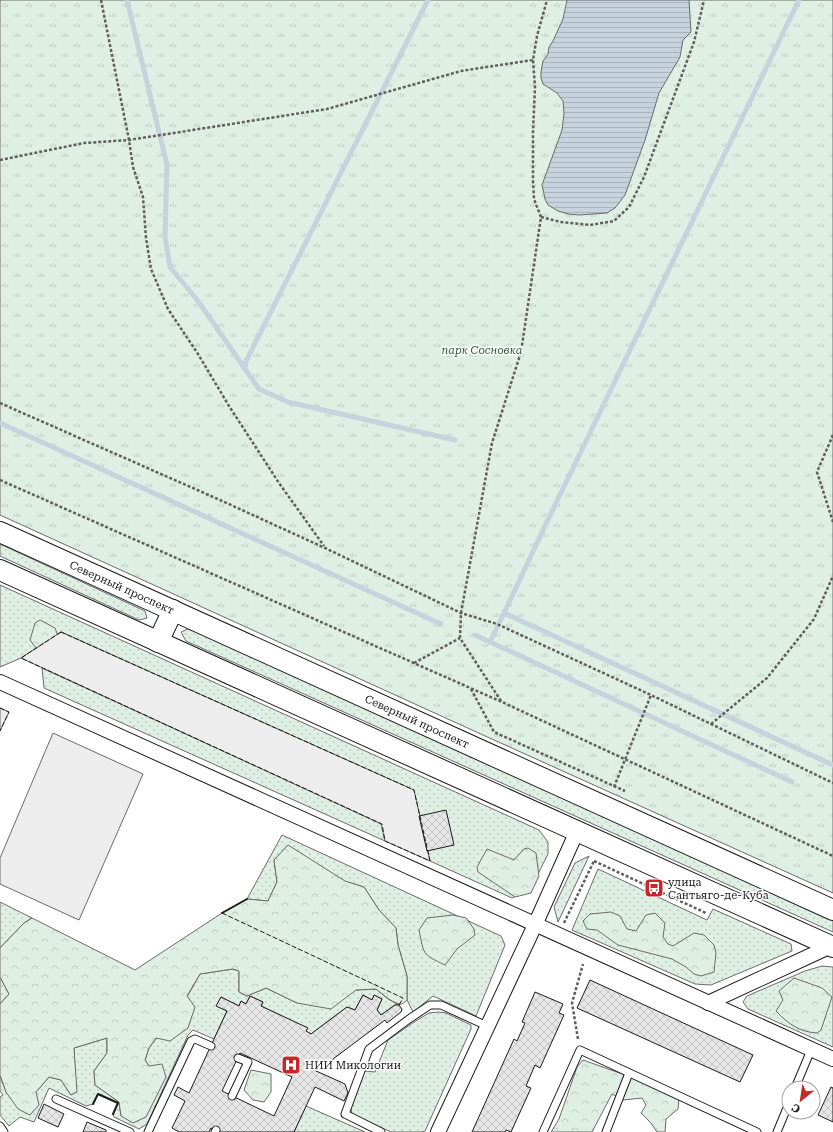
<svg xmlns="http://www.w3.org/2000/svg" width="833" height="1132" viewBox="0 0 833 1132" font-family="'Roboto Serif',serif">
	<defs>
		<pattern id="grass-dots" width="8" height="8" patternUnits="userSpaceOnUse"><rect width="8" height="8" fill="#e0efe3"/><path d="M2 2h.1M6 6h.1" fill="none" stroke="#c0ccc2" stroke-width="1.8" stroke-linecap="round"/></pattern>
		<pattern id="forest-crowns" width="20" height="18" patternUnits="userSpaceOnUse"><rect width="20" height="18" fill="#e0efe3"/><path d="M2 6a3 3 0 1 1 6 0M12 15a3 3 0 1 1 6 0" fill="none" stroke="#c0ccc2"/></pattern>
		<pattern id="park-tufts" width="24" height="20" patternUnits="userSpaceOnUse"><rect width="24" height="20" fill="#e0efe3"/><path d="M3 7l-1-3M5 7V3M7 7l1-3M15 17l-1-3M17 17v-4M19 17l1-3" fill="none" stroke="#c0ccc2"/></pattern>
		<pattern id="water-rules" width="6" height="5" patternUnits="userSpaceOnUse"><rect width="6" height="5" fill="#c6d2dc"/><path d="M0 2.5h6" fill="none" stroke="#aab4bc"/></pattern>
		<pattern id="building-cross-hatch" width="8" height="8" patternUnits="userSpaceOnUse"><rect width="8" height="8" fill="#e6e6e6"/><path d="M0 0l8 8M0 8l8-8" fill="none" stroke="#c5c5c5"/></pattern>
	</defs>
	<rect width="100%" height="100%" fill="#fff"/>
	<g fill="url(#grass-dots)" stroke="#6a6a6a">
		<polygon points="0,544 145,611 147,618 139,620 0,556"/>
		<polygon points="0,585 539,830 548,842 548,854 531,888 512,898 430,861 413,790 61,632 21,658 0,667"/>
		<polygon points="190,628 833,920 833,932 186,641 181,632"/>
		<polygon points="42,668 382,824 385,841 44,688"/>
		<polygon points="282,835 501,936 505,945 476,1016 433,996 413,1012 407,1000 407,976 398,945 396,928 379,910 364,887 274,860 277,882 268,901 247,899"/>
		<polygon points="589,856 558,922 554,907 575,863"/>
		<polygon points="598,869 707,920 713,909 791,944 792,951 711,985 695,984 572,930"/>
		<polygon points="0,902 32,918 24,923 0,948"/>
		<polygon points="822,966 833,967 833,1047 748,1009 743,1002 747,996 805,971"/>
		<polygon points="233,969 239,971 239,992 247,996 266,988 297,1003 356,990 376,989 388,999 399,1005 395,1005 381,1015 377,1010 382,999 374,995 372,1000 363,995 355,1010 347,1007 311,1034 306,1031 307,1028 261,1006 263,1002 250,996 246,1004 241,1001 239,1006 221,997 217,1006 227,1011 214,1039 193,1030 188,1035 147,1124 139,1129 114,1117 113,1114 118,1103 98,1094 93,1104 86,1106 49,1088 34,1122 20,1117 9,1126 0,1115 0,1097 3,1095 0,1091 0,1075 6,1092 36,1092 49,1077 61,1080 71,1095 76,1092 74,1048 107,1038 107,1053 94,1071 95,1085 119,1102 121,1116 149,1066 145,1060 149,1048 187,997 200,974"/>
		<polygon points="0,977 9,994 0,1004"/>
		<polygon points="438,1012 446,1013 471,1025 471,1029 425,1131 422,1132 391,1132 352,1114 351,1109 360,1079 365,1071 375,1072 388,1040 414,1022 429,1013"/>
		<polygon points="306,1106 365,1132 294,1132"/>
	</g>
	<g fill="url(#forest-crowns)" stroke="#6a6a6a">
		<polygon points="40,620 55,628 58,636 38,651 30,640 35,623"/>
		<path d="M288 845 345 881 364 887 379 910 396 928 398 945 407 976V1000C406 1001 404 1003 402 1004 396 1006 381 993 376 989L356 990 331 1009 297 1003 266 988 247 996 239 992V971L233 969 200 974 187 996 195 1007 188 1028 170 1041 156 1038 149 1048 145 1060 149 1066 162 1064 166 1077 146 1117 133 1123 121 1116 119 1102 95 1085 94 1071 107 1053V1038L74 1048 77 1092 71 1095 61 1080 49 1077 36 1092 39 1105 30 1115 18 1109 6 1092 0 1075V1004L9 994 0 977V948L24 923 32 918 135 970 222 913 247 899 268 901 277 882 274 860Z"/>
		<polygon points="528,848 536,853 539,876 531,893 515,897 478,872 477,867 487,849 514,860 524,849"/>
		<polygon points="611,912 620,916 627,929 636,931 646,915 655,913 665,923 663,937 668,944 673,946 694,933 704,935 714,945 716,953 714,972 701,976 694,974 686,967 672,959 618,945 597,930 587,929 583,921 590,914"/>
		<path d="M453 915 466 918 474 929 475 935 457 949 445 965C422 954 424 955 419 930L427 918Z"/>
		<path d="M794 978 822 988 832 997 821 1030 817 1033C800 1032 788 1024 776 1011L783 1000 779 991Z"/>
		<polygon points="583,1060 670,1091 679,1098 678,1109 666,1119 665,1132 657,1132 651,1123 641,1113 646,1105 642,1098 623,1100 612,1094 592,1132 551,1132 559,1119 577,1067"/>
		<polygon points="251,1070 271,1074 271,1092 264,1102 253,1100 244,1090"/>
	</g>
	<polygon fill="url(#park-tufts)" stroke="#6a6a6a" points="0,0 833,0 833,893 483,735 0,515"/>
	<g fill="#ededed" stroke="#6a6a6a">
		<polygon points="61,632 414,790 430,861 385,841 381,824 21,658"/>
		<polygon points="0,708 9,712 0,731"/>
		<polygon points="53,733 143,774 79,920 0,884 0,858"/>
	</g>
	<polygon fill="url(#water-rules)" stroke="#6a6a6a" points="567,0 689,0 691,32 683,40 680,57 659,93 645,140 625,195 615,208 607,213 579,215 568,214 558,211 548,205 545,199 542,185 562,130 564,113 563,101 557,93 543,84 541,78 541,72 543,61 548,54 549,47 553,41 563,19"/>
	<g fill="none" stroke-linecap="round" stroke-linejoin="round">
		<g stroke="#c6d2dc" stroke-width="5">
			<polyline points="127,0 167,165 165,237 170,267 198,301 259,389 288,402 455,440"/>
			<polyline points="243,367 428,0"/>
			<polyline points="0,423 441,624"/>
			<polyline points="504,613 545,526 799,0"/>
			<polyline points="475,635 792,782"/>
			<polyline points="490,642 504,613 833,765"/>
		</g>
	</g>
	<g fill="url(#building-cross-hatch)" stroke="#1a1a1a" fill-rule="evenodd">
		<polygon points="446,810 454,845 427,851 419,816"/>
		<polygon points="590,980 753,1055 740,1082 577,1008"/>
		<polygon points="535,992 563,1004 559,1013 564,1015 540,1068 535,1065 526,1086 531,1088 511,1132 506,1130 505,1132 472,1132 514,1039 517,1041 525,1023 522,1022"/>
		<path d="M363 995 372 1000 374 995 382 999 377 1010 381 1015 395 1005H399L402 1009 401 1012 387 1023 385 1020 333 1059 329 1067 318 1062 314 1070 345 1084 348 1093 344 1101 315 1087 294 1132H219L211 1128 209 1132H179L172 1128 185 1101 174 1095 178 1087 189 1093 227 1011 216 1006 221 997 239 1006 241 1001 246 1004 250 996 263 1002 261 1006 308 1028 306 1031 311 1034 347 1007 355 1010ZM240 1053 292 1077 274 1116 222 1091Z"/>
		<polygon points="831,1087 833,1088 833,1122 818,1115"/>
		<polygon points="44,1104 64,1114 58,1127 38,1118"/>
		<polygon points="87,1122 106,1130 106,1132 83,1132"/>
	</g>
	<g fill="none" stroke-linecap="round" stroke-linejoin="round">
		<g stroke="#1a1a1a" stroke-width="9">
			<g id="lane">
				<polyline points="795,1088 811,1050"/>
				<polyline points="232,1096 248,1062 238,1058"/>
				<polyline points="56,1099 130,1132"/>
				<polyline points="0,1126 4,1132"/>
				<polyline points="148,1132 191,1041 195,1039 211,1046"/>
				<polyline points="215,1132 216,1130"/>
				<polyline points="381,1132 345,1114 369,1049 409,1019 430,1005 441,1005 487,1026"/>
				<polyline points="543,1132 580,1050 757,1132"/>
				<polyline points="606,1132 629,1073"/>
				<polyline points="777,1132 789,1103"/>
			</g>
		</g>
		<g stroke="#1a1a1a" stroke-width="16">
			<g id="street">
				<polyline points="0,682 833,1059"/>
				<polyline points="708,1003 831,946"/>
				<polyline points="438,1132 535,925 577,831"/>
			</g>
		</g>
		<g stroke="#1a1a1a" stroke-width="22">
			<g id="secondary">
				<path id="s1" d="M0 532 833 910"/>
				<polyline points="0,570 833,947"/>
				<polyline points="158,642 173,610"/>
			</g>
		</g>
		<g stroke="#5f5f5f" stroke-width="2.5" stroke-dasharray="3 2" stroke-linecap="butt">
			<polyline points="101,0 129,140 133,167 143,197 146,238 151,269 168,309 198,354 229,406 279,483 324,546"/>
			<polyline points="0,160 84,143 129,140 327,109 461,71 533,60"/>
			<polyline points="541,217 561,222 590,225 614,221 629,207 644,177 694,42 704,0"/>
			<polyline points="0,403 220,500 325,548 461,613 497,624 651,695 833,783"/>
			<polyline points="833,435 817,472 833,522"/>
			<polyline points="0,480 502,702 833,856"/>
			<polyline points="414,663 460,638"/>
			<polyline points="471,689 494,732 625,791"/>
			<polyline points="501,701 460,638 461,613 492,443 521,352 541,217 534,199 533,181 533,132 535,87 533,60 537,36 547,0"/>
			<polyline points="711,724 767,678 814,619 833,576"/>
			<polyline points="614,787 651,695"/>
			<polyline points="594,861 706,913"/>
			<polyline points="564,923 594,861"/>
			<polyline points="578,1039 572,1003 583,964"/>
		</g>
		<use href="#lane" stroke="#fff" stroke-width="7"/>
		<use href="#street" stroke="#fff" stroke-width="14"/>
		<use href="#secondary" stroke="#fff" stroke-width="20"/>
		<g stroke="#1a1a1a" stroke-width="1" stroke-dasharray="5 2" stroke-linecap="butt">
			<polygon points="61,632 414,790 430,861 385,841 382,824 21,658"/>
			<polyline points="0,708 9,712 0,731"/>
			<polyline points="222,913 403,998 399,1005"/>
		</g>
		<g stroke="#1a1a1a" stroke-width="2">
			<polyline points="222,913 247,899"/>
			<polyline points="93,1104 98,1094 118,1103 113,1114"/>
		</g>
	</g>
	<defs>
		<g id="bus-square" transform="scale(1)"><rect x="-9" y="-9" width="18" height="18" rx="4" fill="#c62828" stroke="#fff"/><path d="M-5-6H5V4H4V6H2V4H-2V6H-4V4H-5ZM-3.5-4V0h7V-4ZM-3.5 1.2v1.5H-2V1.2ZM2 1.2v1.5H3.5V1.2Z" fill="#fff"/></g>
		<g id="hospital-square" transform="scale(1)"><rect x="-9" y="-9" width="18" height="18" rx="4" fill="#c62828" stroke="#fff"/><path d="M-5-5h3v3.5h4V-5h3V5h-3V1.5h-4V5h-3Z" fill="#fff"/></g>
	</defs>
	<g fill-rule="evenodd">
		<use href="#bus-square" x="654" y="888"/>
		<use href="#hospital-square" x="291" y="1065"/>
	</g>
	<g text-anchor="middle" stroke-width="3" stroke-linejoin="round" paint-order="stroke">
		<g font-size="11" font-style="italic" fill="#2b5a34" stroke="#fff">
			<text x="482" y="354">парк Сосновка</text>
		</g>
		<g font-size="11" fill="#1a1a1a" stroke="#fff">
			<text dy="4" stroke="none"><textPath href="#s1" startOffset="134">Северный проспект</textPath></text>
			<text dy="4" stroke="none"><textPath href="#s1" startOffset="458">Северный проспект</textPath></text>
		</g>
		<g font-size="11" fill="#1a1a1a" stroke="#fff" text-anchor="start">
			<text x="668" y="886">улица<tspan x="668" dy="13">Сантьяго-де-Куба</tspan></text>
			<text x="305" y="1069">НИИ Микологии</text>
		</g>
	</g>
	<g transform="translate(801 1100) rotate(210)"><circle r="19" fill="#ffffff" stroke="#a3a3a3"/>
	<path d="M0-3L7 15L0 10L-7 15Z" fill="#c62828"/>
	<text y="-6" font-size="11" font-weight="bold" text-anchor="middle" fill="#1a1a1a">С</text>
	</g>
</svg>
